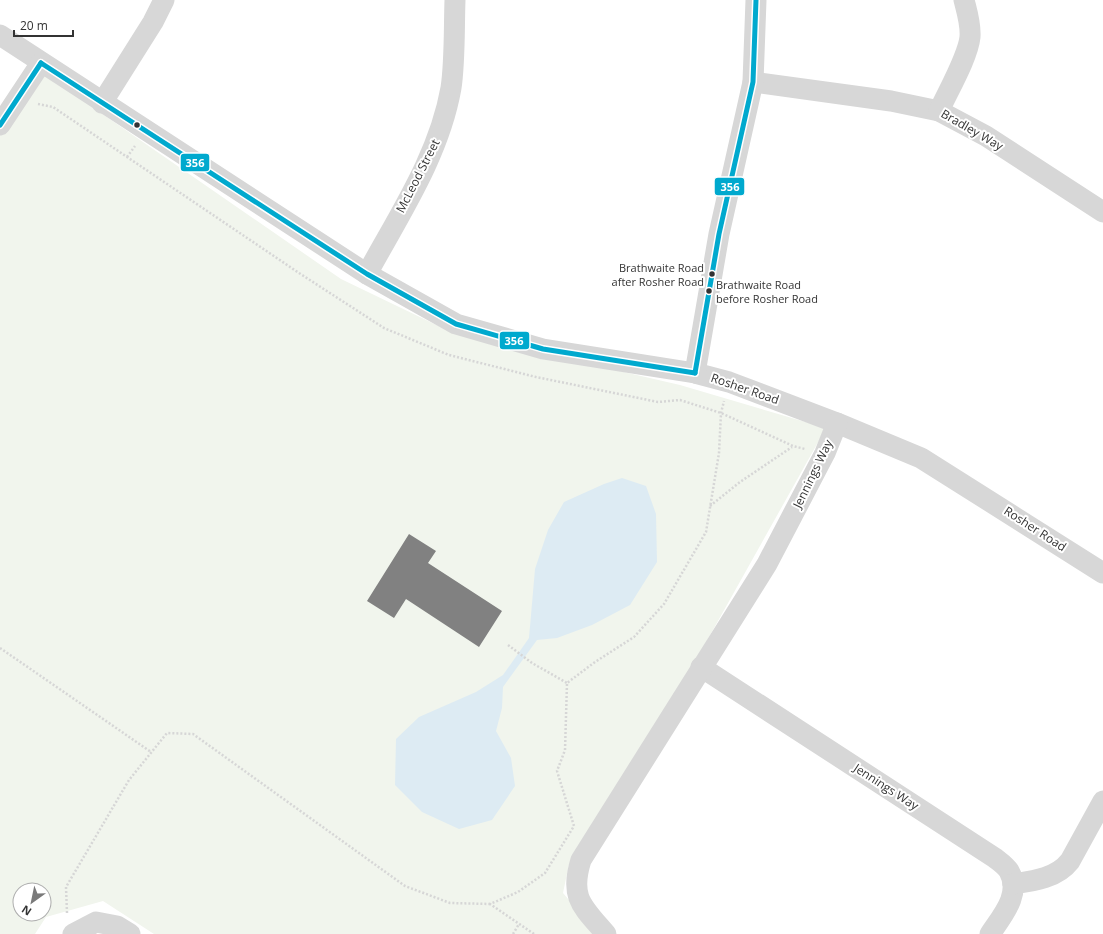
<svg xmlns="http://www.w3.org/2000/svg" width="1103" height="934" viewBox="0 0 1103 934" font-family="'Open Sans',sans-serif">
	<rect width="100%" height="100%" fill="#fff"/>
	<path fill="#f1f5ed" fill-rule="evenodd" d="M36 68 341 279 451 332 680 385 826 428 695 662 569 864 563 893 598 934H154L103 901 46 917 35 934H0V124ZM20 890H44V914H20Z"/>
	<polygon fill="#ddebf3" points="622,478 646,486 656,514 657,562 630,605 592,625 557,638 537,640 503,687 502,708 496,731 511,758 515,786 492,820 459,829 422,812 395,785 396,739 419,717 476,692 503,675 529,638 535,569 548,530 564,502 604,484"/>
	<polygon fill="#818181" points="409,534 436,551 428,563 502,611 479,647 406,599 394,618 367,601"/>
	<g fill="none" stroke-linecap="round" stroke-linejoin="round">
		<g stroke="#d6d6d6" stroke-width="2.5" stroke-dasharray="2 2" stroke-linecap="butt">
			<polyline points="38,104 53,107 299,273 384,328 449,355 536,377 658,402 680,400 721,413 793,446 805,449"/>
			<polyline points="127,157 135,146"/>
			<polyline points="710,506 740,482 792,447"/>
			<polyline points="508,645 532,663 567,683"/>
			<polyline points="0,648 151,752"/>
			<polyline points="67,913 66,887 129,780 167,733 193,734 405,886 450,903 490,904"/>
			<polyline points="513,934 519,924"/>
			<polyline points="534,934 490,904 518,892 545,873 574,826 557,771 565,750 567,683 595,662 634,637 664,604 706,532 719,453 721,413 724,401"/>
		</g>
		<g stroke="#d7d7d7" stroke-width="21">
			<polyline points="0,35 367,274 456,324 543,349 695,373 729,382 837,423 921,458 1103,573"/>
			<polyline points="753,82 891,101 939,111 986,136 1103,212"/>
			<polyline points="102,103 153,22 164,0"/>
			<path d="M939 111C948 91 968 57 970 37 971 24 967 12 964 0"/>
			<polyline points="0,125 41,63"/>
			<path d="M367 274C399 215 439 156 451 88 455 62 454 28 455 0"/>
			<polyline points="695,373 719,234 753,82 756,0"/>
			<path d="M701 667 995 858C1000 862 1006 866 1009 871 1022 894 1002 916 990 934"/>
			<path d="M1013 884C1034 881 1057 878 1070 861L1103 801"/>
			<polyline points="73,934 96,922 117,926 130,934"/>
			<path d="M606 934C583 907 569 898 581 860L767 564 825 453 837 423"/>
		</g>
		<g stroke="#fff" stroke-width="8">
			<g id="bus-1">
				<polyline points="41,63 367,274 456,324 543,349 695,373"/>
				<polyline points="0,125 41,63"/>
				<polyline points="695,373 719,234 753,82 756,0"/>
			</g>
		</g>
		<use href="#bus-1" stroke="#00a9ce" stroke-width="5"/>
	</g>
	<g fill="#333" stroke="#fff" stroke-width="1.5">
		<circle cx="137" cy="125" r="3.5"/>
		<circle cx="712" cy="274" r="3.5"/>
		<circle cx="709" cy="291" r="3.5"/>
	</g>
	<g text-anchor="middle" stroke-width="4" stroke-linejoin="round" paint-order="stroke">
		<g font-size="11" fill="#333" stroke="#fff" text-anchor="end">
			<text x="704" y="272">Brathwaite Road<tspan x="704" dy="14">after Rosher Road</tspan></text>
			<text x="716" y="289" text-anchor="start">Brathwaite Road<tspan x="716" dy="14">before Rosher Road</tspan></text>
		</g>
		<g font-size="12" fill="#333" stroke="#fff">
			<text transform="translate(972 130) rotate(30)" y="4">Bradley Way</text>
			<text transform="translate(418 176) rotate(-63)" y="4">McLeod Street</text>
			<text transform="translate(745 389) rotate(19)" y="4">Rosher Road</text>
			<text transform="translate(813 474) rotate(-64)" y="4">Jennings Way</text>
			<text transform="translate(1035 529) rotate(33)" y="4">Rosher Road</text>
			<text transform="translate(886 787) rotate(33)" y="4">Jennings Way</text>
		</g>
	</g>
	<g stroke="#fff" stroke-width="1.5">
		<rect x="180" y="153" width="30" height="19" rx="4" fill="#00a9ce"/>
		<rect x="714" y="177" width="31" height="19" rx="4" fill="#00a9ce"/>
		<rect x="499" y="331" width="31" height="19" rx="4" fill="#00a9ce"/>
	</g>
	<g font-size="11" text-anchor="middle" font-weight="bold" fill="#fff">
		<text x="195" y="167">356</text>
		<text x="730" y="191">356</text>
		<text x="514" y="345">356</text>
	</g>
	<g transform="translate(32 902) rotate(213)"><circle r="19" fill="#ffffff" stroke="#adadad"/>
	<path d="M0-3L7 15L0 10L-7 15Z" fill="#7a7a7a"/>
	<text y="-6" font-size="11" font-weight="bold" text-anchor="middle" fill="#333333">N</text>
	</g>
	<path d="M14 30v6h59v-6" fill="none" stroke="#333333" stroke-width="2"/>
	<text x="20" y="30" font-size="12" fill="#333333" stroke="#ffffff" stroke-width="3" paint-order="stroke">20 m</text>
</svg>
